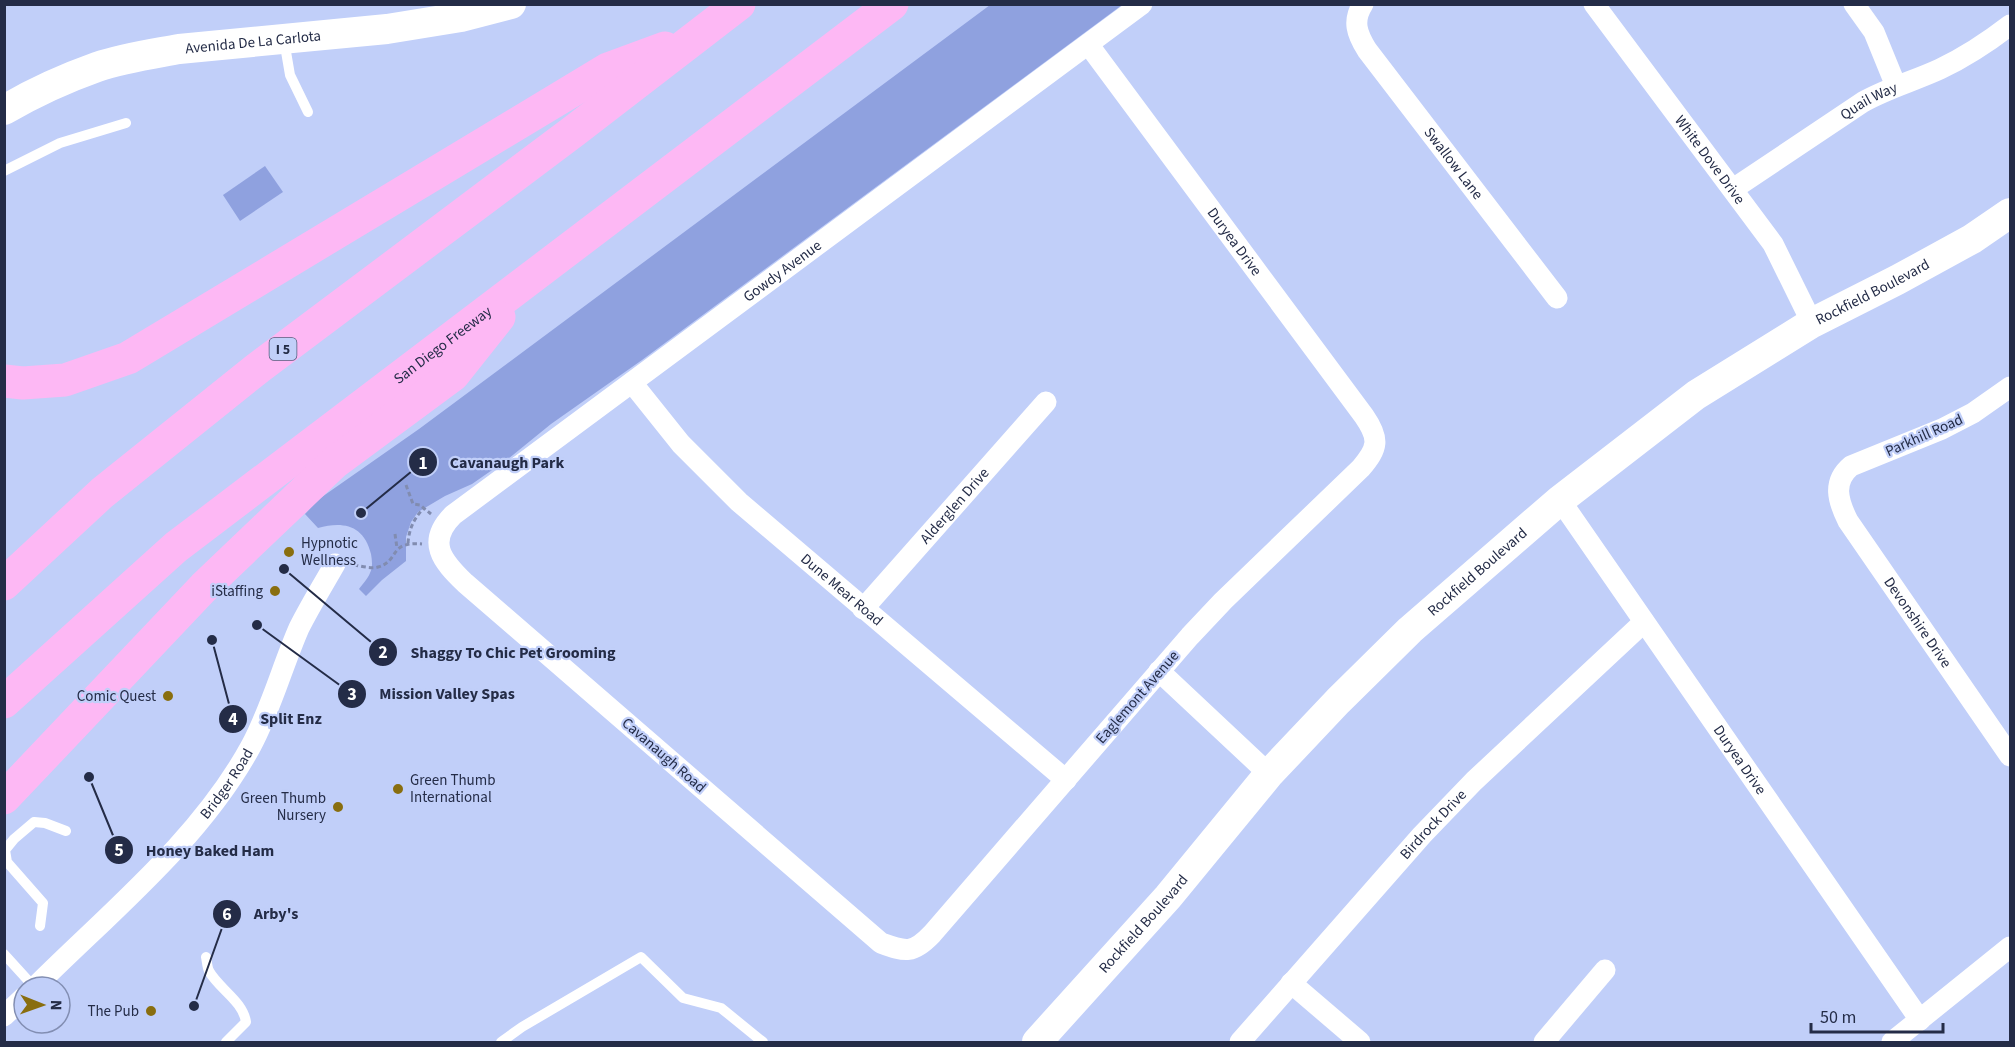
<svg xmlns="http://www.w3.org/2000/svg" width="2015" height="1047" viewBox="0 0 2015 1047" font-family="'Source Sans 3',sans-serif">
	<rect width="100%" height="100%" fill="#c1cff9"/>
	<g fill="#8fa1df">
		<path d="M990 5H1122L642 360 551 424 508 459 472 484 445 496 418 512 411 522 406 537V561L382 580 366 596 359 589C363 584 368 578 370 573 373 567 372 560 371 554 364 525 343 521 318 528L305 514 319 499 419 429Z"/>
		<polygon points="265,166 283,192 240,221 223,195"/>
	</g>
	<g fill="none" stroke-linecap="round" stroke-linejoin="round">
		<g stroke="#818cb0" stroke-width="3" stroke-dasharray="4.5 3" stroke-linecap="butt">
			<polyline points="406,485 413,504 420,505 431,514"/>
			<polyline points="395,534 397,548"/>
			<path d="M408 543C409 529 414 518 424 508"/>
			<path d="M354 565C361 566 371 569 378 567 400 561 388 541 422 544"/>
		</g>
		<g stroke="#fff" stroke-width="10">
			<polyline points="284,40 290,75 308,112"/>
			<polyline points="4,171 60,143 126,123"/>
			<polyline points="40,926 43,903 7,862 5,850 14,839 34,822 45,823 66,831"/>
			<polyline points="4,954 34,987"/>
			<path d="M206 957C207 961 207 967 209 971 219 989 243 1001 246 1022L226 1042"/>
			<polyline points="501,1042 522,1027 641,957 683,998 721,1008 763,1042"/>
		</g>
		<g stroke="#fff" stroke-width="21">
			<path id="s1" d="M1363 4C1352 21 1357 34 1367 50L1557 298"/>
			<path id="s2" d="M1594 4 1773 244 1812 323"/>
			<polyline points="1854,4 1874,32 1896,86"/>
			<path id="s3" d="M1088 44 1364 416C1380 439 1378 448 1361 468L1223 601 1190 636 932 934C913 954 906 952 881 943L465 583C442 561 426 542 453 515L1088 44 1142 4"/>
			<path id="s4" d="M1733 189 1863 102C1888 88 1914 81 1940 69 1965 57 1988 42 2010 25"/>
			<path id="s5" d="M633 384 681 444 739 502 1066 780"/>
			<path id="s6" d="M2010 387 1973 413 1942 429 1851 466C1832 482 1838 501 1848 521L2010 756"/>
			<path id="s7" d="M1560 500 1920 1020"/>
			<path id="s8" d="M863 609 1046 402"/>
			<polyline points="1159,671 1269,774"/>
			<polyline points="1291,983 1360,1042"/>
			<path id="s9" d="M35 987C109 913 200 840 251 746 271 709 282 667 299 628 310 606 323 585 335 564"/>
			<polyline points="4,1016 24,997"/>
			<path id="s10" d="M1240 1042 1422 835 1474 781 1644 622"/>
			<polyline points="1544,1042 1605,970"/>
			<polyline points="1892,1042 2010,947"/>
		</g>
		<g stroke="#fff" stroke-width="30">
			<path id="s11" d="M4 110C33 93 66 78 97 67 123 58 152 54 179 49L387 29 461 17 511 4"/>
			<path id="s12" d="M1037 1042 1168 897 1269 774 1338 701 1410 630 1560 500 1696 395 1812 323 1897 280 1972 239 2010 213"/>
		</g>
		<g stroke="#fdb8f4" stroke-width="33">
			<polyline points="4,381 23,383 65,380 128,358 608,69 665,48"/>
			<polyline points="4,584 102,493 258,368 574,131 739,4"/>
			<path id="s13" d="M4 702 176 547 892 4"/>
			<polyline points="4,798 204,587 334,463 453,375 499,317"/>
		</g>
	</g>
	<g fill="#896e0f" stroke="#c1cff9" stroke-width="2">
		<circle cx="289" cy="552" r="6"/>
		<circle cx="275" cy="591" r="6"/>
		<circle cx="168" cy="696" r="6"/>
		<circle cx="398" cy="789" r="6"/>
		<circle cx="338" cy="807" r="6"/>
		<circle cx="151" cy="1011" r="6"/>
	</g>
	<g text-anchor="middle" stroke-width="4.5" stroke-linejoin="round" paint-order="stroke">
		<rect fill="#c1cff9" stroke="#535d7c" stroke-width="1.5" x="269.5" y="338" width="27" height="22" rx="4.5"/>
		<g font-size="14" font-weight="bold" fill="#242c47">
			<text x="283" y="354">I 5</text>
		</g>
		<g font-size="15" fill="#242c47" stroke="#c1cff9">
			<text dy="5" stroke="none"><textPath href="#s11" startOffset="261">Avenida De La Carlota</textPath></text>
			<text dy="5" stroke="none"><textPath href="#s4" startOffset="162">Quail Way</textPath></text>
			<text dy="5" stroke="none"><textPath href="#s2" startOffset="194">White Dove Drive</textPath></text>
			<text dy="5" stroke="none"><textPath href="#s1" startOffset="192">Swallow Lane</textPath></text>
			<text dy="5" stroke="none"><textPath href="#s3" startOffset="246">Duryea Drive</textPath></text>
			<text dy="5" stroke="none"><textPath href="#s3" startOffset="2254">Gowdy Avenue</textPath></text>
			<text dy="5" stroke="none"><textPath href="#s12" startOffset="1131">Rockfield Boulevard</textPath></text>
			<text dy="5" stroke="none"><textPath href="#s13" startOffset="566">San Diego Freeway</textPath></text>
			<text transform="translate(1924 435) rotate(-24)" y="5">Parkhill Road</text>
			<text dy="5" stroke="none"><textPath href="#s8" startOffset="138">Alderglen Drive</textPath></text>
			<text dy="5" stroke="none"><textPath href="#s12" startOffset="645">Rockfield Boulevard</textPath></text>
			<text dy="5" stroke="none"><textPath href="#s5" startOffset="294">Dune Mear Road</textPath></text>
			<text dy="5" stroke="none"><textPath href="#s6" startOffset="362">Devonshire Drive</textPath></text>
			<text transform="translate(1137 697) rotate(-49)" y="5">Eaglemont Avenue</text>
			<text transform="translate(664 755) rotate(41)" y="5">Cavanaugh Road</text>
			<text dy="5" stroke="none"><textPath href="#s7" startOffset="316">Duryea Drive</textPath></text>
			<text dy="5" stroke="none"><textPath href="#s9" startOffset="280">Bridger Road</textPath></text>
			<text dy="5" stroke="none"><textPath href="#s10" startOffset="291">Birdrock Drive</textPath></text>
			<text dy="5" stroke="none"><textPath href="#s12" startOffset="159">Rockfield Boulevard</textPath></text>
		</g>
		<g font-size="15" fill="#242c47" stroke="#c1cff9" text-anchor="end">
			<text x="301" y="548" text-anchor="start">Hypnotic<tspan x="301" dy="17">Wellness</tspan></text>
			<text x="263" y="596">iStaffing</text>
			<text x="156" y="701">Comic Quest</text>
			<text x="410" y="785" text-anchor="start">Green Thumb<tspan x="410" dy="17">International</tspan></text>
			<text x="326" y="803">Green Thumb<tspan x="326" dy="17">Nursery</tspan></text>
			<text x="139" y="1016">The Pub</text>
		</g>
	</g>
	<path fill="none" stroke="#242c47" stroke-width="2" d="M361 513L423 462M284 569L383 652M257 625L352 694M212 640L233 719M89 777L119 850M194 1006L227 914"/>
	<g fill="#242c47" stroke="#c1cff9" stroke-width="2">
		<circle cx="361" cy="513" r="6"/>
		<circle cx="284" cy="569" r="6"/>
		<circle cx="257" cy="625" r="6"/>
		<circle cx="212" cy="640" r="6"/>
		<circle cx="89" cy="777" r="6"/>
		<circle cx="194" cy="1006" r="6"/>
		<circle cx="423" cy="462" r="15"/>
		<circle cx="383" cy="652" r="15"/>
		<circle cx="352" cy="694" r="15"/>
		<circle cx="233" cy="719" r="15"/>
		<circle cx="119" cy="850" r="15"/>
		<circle cx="227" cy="914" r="15"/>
	</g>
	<g font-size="18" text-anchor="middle" font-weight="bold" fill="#fff">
		<text x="423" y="469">1</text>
		<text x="383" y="658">2</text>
		<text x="352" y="700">3</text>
		<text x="233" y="725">4</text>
		<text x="119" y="856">5</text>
		<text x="227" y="920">6</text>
	</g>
	<g font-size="16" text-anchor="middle" font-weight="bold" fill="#242c47" stroke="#c1cff9" stroke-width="4.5" stroke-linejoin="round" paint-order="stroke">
		<text x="507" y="468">Cavanaugh Park</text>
		<text x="513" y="658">Shaggy To Chic Pet Grooming</text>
		<text x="447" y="699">Mission Valley Spas</text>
		<text x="291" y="724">Split Enz</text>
		<text x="210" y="856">Honey Baked Ham</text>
		<text x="276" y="919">Arby's</text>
	</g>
	<rect width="2015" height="1047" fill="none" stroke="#242c47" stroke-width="12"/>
	<g transform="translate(42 1005) rotate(91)"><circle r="28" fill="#c1cff9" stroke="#828eb2" stroke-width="1.5"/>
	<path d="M0-4.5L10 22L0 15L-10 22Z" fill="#896e0f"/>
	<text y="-9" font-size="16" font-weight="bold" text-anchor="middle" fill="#242c47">N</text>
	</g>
	<path d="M1811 1023v9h132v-9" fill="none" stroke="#242c47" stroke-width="3"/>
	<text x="1820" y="1023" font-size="18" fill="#242c47" stroke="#c1cff9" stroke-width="4.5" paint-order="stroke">50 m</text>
</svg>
